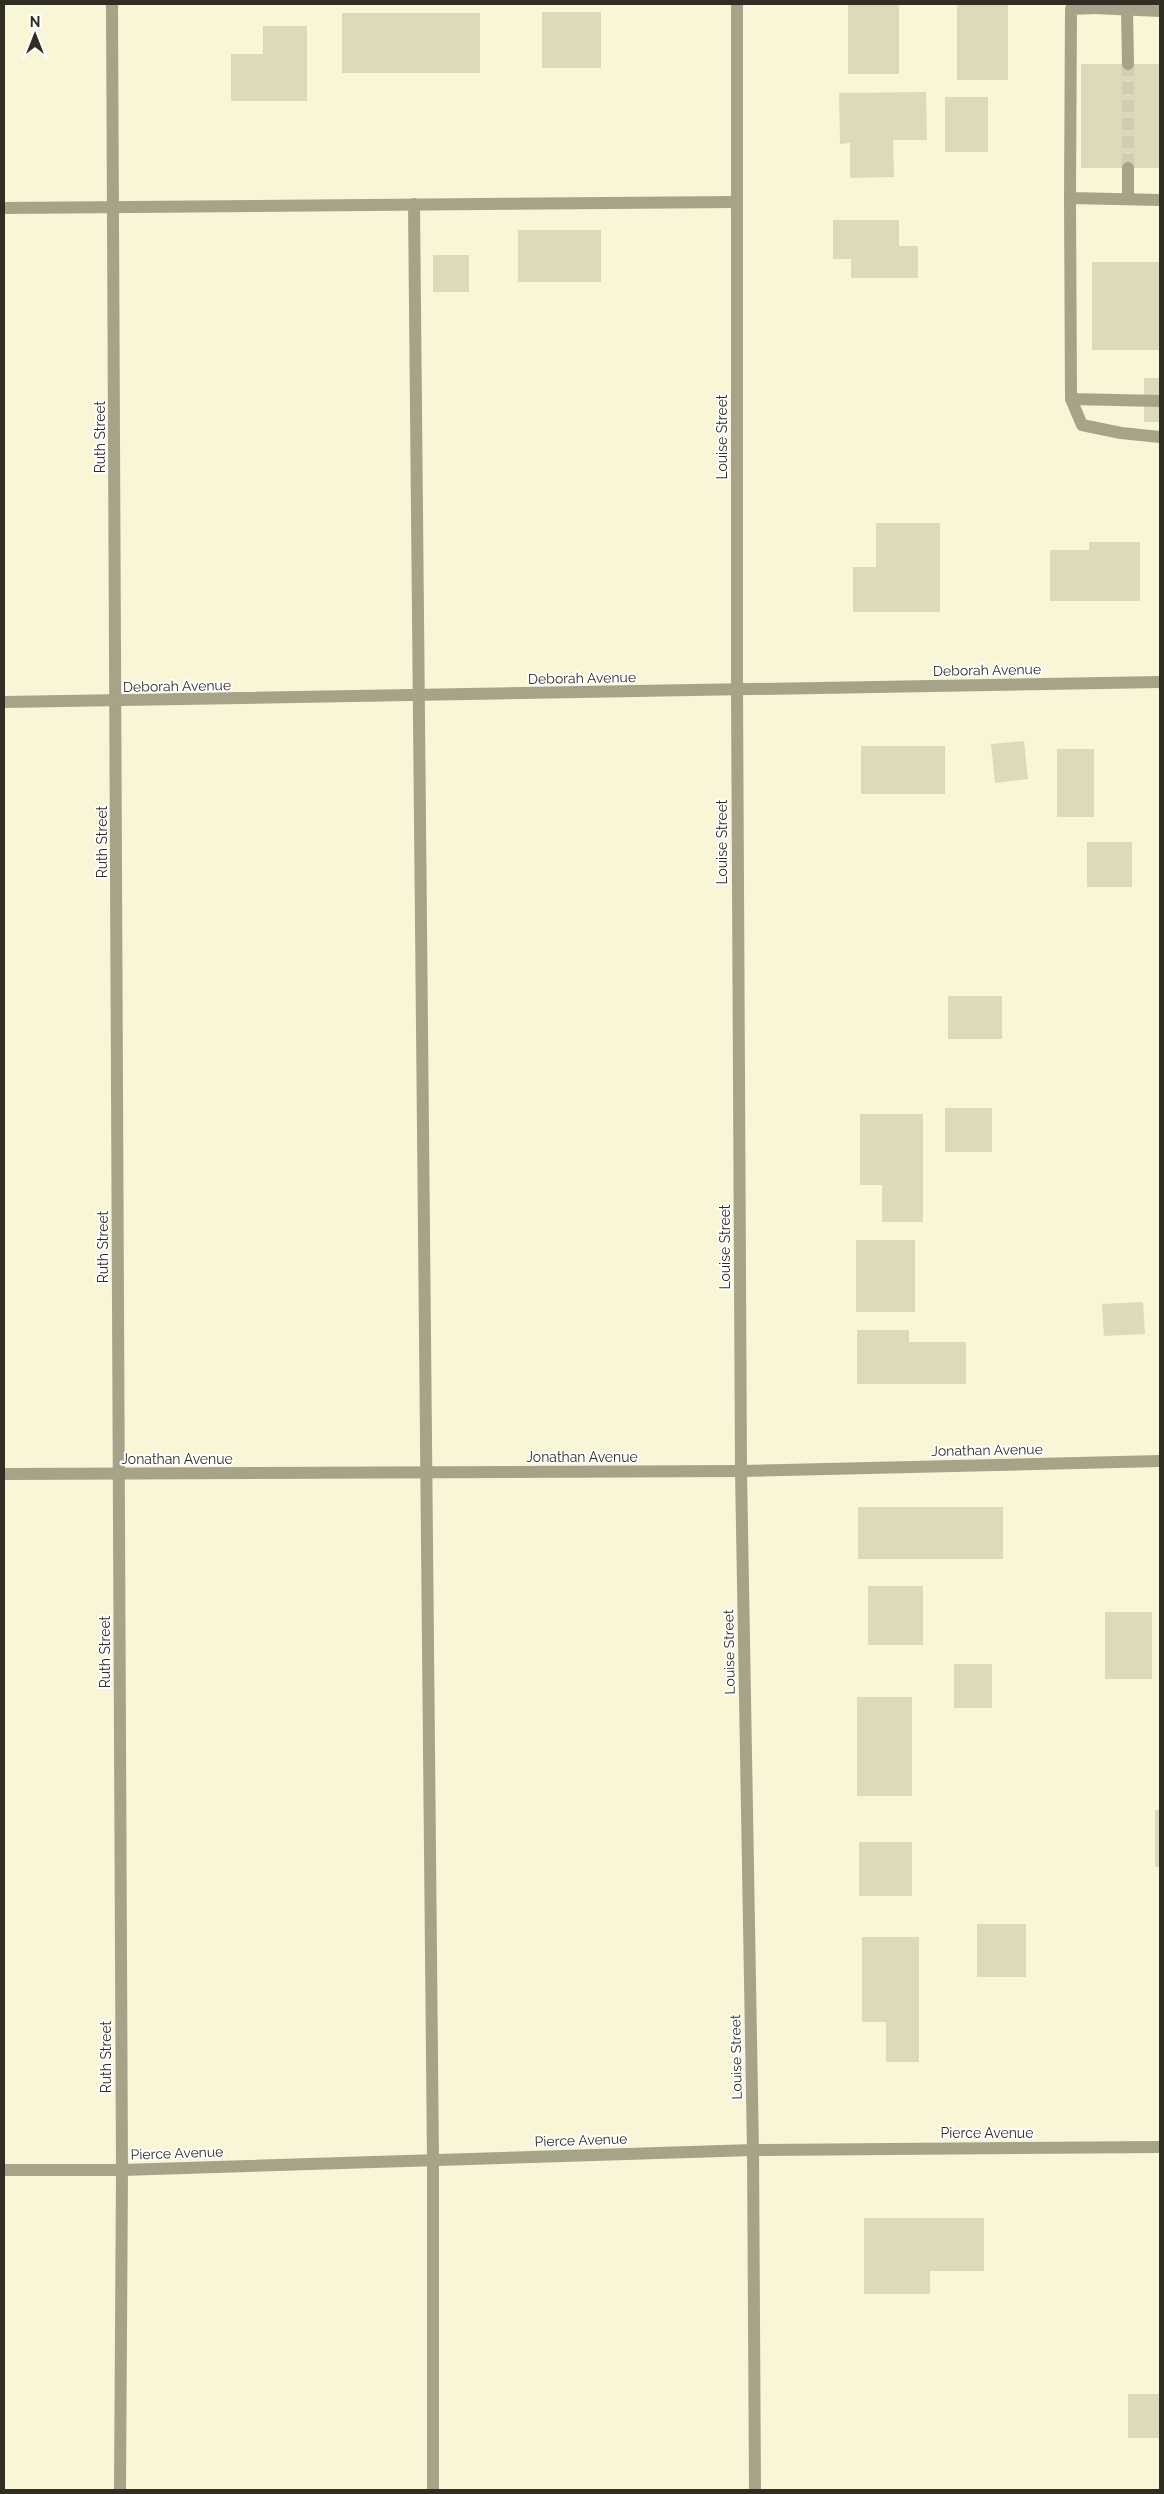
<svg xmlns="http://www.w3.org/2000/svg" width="1164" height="2494" viewBox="0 0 1164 2494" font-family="Raleway,sans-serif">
	<rect width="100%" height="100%" fill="#f9f6d7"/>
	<g fill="#dddabb">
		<rect x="848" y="4" width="51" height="70"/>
		<rect x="957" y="4" width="51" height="76"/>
		<rect x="542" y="12" width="59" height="56"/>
		<rect x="342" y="13" width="138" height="60"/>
		<polygon points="263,26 307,26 307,101 231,101 231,54 263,54"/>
		<rect x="1081" y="64" width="79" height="104"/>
		<polygon points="926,92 927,140 893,140 894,177 850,178 850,143 840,144 839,93"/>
		<rect x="945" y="97" width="43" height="55"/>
		<polygon points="833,220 899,220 899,246 918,246 918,278 851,278 851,259 833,259"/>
		<rect x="518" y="230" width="83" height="52"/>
		<rect x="433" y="255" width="36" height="37"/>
		<rect x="1092" y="262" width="68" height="88"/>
		<rect x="1144" y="378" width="16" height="44"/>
		<polygon points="876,523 940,523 940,612 853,612 853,567 876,567"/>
		<polygon points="1089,542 1140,542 1140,601 1050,601 1050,550 1089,550"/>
		<polygon points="1024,741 1028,779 995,783 991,744"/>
		<rect x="861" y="746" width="84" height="48"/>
		<rect x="1057" y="749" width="37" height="68"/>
		<rect x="1087" y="842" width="45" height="45"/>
		<rect x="948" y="996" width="54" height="43"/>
		<rect x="945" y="1108" width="47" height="44"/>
		<polygon points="860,1114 923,1114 923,1222 882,1222 882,1185 860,1185"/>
		<rect x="856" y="1240" width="59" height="72"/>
		<polygon points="1143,1302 1145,1334 1104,1336 1102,1304"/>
		<polygon points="857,1330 909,1330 909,1342 966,1342 966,1384 857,1384"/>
		<rect x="858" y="1507" width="145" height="52"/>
		<rect x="868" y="1586" width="55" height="59"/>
		<rect x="1105" y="1612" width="47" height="67"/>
		<rect x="954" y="1664" width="38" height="44"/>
		<rect x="857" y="1697" width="55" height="99"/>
		<rect x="1155" y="1810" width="5" height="57"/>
		<rect x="859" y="1842" width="53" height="54"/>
		<rect x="977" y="1924" width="49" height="53"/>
		<polygon points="862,1937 919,1937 919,2062 886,2062 886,2022 862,2022"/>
		<polygon points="864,2218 984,2218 984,2271 930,2271 930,2294 864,2294"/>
		<rect x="1128" y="2394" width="32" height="44"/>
	</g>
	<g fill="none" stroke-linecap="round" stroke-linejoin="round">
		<polyline stroke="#d1ceb3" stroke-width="12" stroke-dasharray="12 6" stroke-linecap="butt" points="1128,64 1128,168"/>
		<g stroke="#a6a389" stroke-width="12">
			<polyline points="112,4 122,2170 120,2490"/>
			<polyline points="737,4 737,690 741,1471 753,2150 755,2490"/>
			<polyline points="1093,4 1094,8 1071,9 1070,198 1160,200"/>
			<polyline points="1094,8 1160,11"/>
			<polyline points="1127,10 1128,64"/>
			<polyline points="1128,168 1128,199"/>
			<polyline points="1070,198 1071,399 1082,425 1121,433 1160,437"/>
			<polyline points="414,204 433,2160 433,2490"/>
			<polyline points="4,208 737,202"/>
			<polyline points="1071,399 1160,401"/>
			<polyline points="4,702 1160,682"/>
			<polyline points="4,1474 741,1471 1160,1461"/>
			<polyline points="4,2170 122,2170 753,2150 1160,2147"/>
		</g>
	</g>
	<g text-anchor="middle" stroke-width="4" stroke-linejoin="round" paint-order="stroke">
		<g font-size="14" fill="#302e22" stroke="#fff">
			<text transform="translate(100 437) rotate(-90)" y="5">Ruth Street</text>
			<text transform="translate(722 437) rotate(-90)" y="5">Louise Street</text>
			<text transform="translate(987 670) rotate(-1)" y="5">Deborah Avenue</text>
			<text transform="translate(582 678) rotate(-1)" y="5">Deborah Avenue</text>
			<text transform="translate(177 686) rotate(-1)" y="5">Deborah Avenue</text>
			<text transform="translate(102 842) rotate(-90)" y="5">Ruth Street</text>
			<text transform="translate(722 842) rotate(-90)" y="5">Louise Street</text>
			<text transform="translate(103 1247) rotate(-90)" y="5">Ruth Street</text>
			<text transform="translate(725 1247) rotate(-90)" y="5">Louise Street</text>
			<text transform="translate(987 1450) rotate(-1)" y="5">Jonathan Avenue</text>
			<text x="582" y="1462">Jonathan Avenue</text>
			<text x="177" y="1464">Jonathan Avenue</text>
			<text transform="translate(105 1652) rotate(-90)" y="5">Ruth Street</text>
			<text transform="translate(729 1652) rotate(-91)" y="5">Louise Street</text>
			<text transform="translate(106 2057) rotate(-90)" y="5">Ruth Street</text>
			<text transform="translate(736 2057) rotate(-91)" y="5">Louise Street</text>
			<text x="987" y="2138">Pierce Avenue</text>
			<text transform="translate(581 2140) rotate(-2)" y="5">Pierce Avenue</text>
			<text transform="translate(177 2153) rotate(-2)" y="5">Pierce Avenue</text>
		</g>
	</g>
	<rect width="1164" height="2494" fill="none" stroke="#302e22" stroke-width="10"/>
	<g transform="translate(35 35)" stroke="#ffffff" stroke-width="4" paint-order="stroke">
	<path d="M0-4L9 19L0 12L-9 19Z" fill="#302e22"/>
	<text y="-8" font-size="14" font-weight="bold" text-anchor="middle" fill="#302e22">N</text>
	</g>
</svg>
